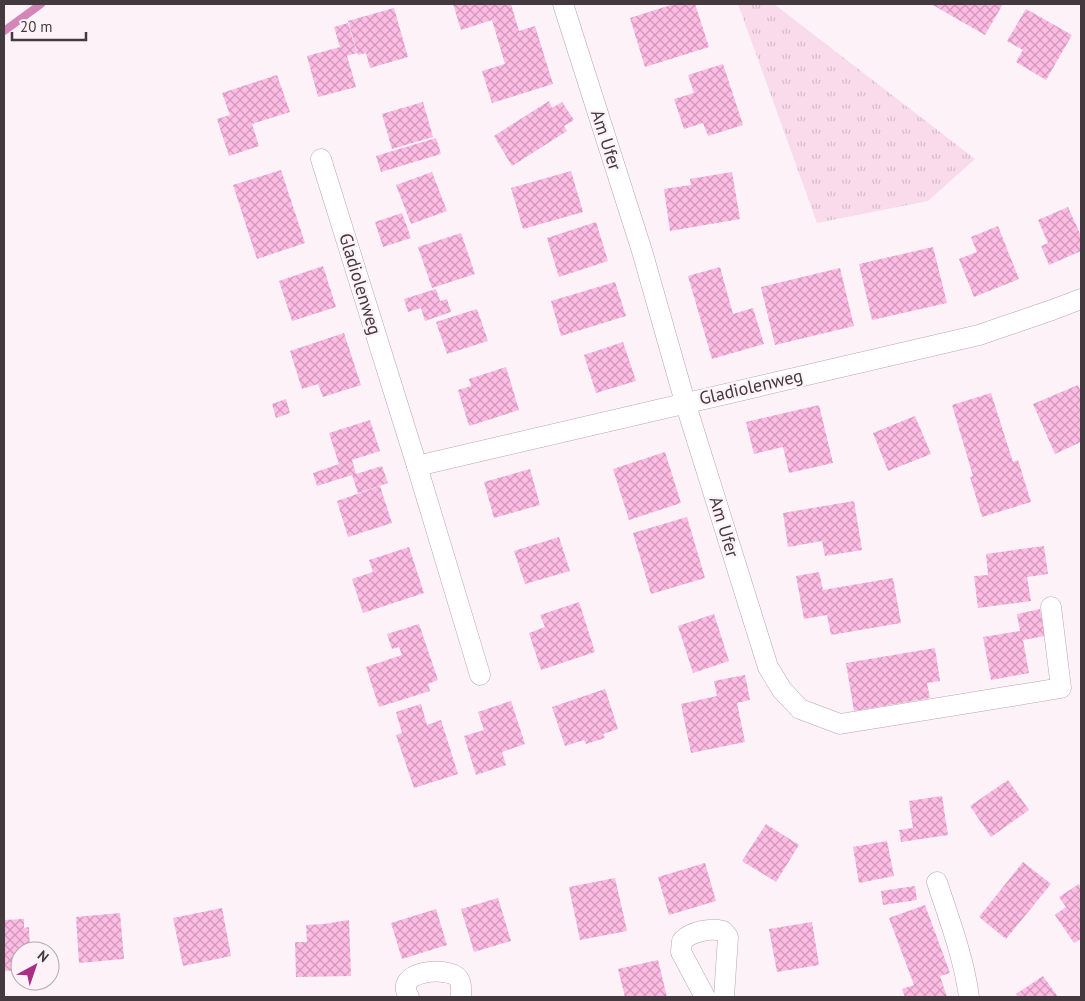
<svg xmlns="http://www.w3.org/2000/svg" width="1085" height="1001" viewBox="0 0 1085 1001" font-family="'PT Sans',sans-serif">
	<defs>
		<pattern id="grass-tufts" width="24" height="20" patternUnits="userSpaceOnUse" patternTransform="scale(1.25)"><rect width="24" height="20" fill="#f9dbec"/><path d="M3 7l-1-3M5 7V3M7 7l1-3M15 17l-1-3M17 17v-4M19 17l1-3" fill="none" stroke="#d7bdcb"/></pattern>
		<pattern id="building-cross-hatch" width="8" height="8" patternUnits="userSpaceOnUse" patternTransform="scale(1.25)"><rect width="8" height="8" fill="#febbe4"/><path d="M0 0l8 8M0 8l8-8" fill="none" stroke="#cf99ba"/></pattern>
	</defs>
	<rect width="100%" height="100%" fill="#fcf2f8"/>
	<polygon fill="url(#grass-tufts)" points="738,4 774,4 975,159 928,201 817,223"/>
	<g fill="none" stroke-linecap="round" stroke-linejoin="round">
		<polyline stroke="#d586b9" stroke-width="8" points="4,31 41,4"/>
	</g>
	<g fill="url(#building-cross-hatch)">
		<polygon points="453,4 511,4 519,31 535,26 553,84 492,103 482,71 505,64 492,20 461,30"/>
		<polygon points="674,4 695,4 709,47 645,67 630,18"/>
		<polygon points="931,4 1003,4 985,35"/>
		<polygon points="394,8 408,57 370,68 366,53 358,55 348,21"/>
		<polygon points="1026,9 1072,35 1046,80 1016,62 1023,50 1007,41"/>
		<polygon points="348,23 357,53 347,56 356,87 318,97 307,56 340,47 334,27"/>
		<polygon points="723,64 743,125 708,136 703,123 684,129 674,99 694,93 688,75"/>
		<polygon points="277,75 290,112 252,124 259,146 229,156 217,119 230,115 222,93"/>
		<polygon points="549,101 552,108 562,102 574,120 564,126 567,131 512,166 494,136"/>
		<polygon points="423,102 433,137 392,149 382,114"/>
		<polygon points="436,138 441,154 381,172 376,156"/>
		<polygon points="281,170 305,243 257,259 233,185"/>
		<polygon points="571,171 583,212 523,229 511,188"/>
		<polygon points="432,172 447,211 411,224 396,185"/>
		<polygon points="732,172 740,219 670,231 664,189 691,185 690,179"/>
		<polygon points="1068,207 1081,236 1081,251 1049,265 1041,246 1048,243 1038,220"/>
		<polygon points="402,213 411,238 383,247 375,222"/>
		<polygon points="596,222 608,261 559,277 547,238"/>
		<polygon points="998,226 1019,279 974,297 959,259 977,252 971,237"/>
		<polygon points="461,233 475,274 432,288 418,247"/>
		<polygon points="933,247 947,303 872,320 859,264"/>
		<polygon points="323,266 336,307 292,321 279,281"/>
		<polygon points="720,267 733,314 753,308 764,344 712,359 688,276"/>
		<polygon points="840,268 854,326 775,345 761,287"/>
		<polygon points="615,282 626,316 561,336 551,301"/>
		<polygon points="436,289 440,301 447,299 451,312 425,321 421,308 408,312 404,299"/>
		<polygon points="477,309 488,341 447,354 436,322"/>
		<polygon points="344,333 361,385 323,397 318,384 302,389 290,351"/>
		<polygon points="623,342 636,381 596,393 584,355"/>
		<polygon points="506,367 519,410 469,426 458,390 471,386 469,379"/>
		<polygon points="1078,385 1081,392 1081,442 1055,454 1033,404"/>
		<polygon points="991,393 1013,462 1018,460 1031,502 982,517 970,477 973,476 952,405"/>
		<polygon points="286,399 290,413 276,418 272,404"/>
		<polygon points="819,405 833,463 789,473 783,447 754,454 746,422"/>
		<polygon points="915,416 931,454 888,471 873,433"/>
		<polygon points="370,420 380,451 352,460 356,474 382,466 388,483 358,493 352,475 317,486 313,473 339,464 329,433"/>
		<polygon points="665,452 681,503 629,520 613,469"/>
		<polygon points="530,469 540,505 494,518 484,482"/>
		<polygon points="380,486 392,523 348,537 337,501"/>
		<polygon points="854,501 862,550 825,556 822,541 788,547 783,513"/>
		<polygon points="687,517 705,578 651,594 633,533"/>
		<polygon points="559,537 570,571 525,584 514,551"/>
		<polygon points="1044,546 1048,574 1027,577 1031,601 978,608 974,576 988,575 986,554"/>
		<polygon points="409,547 424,593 363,613 352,579 373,572 369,560"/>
		<polygon points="819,572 823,590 893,578 901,623 831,635 827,615 804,619 796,576"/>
		<polygon points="579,602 595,652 541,670 529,633 545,627 540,615"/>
		<polygon points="1040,609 1045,636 1023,640 1029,673 991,680 983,637 1020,631 1017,614"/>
		<polygon points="714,614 729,661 693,673 678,626"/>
		<polygon points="419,624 438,680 428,684 430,691 379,707 366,667 402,655 399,647 392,649 387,634"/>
		<polygon points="935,648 940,681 927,683 930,698 854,711 846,663"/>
		<polygon points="745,675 750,700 737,703 745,742 691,753 681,704 717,696 714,681"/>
		<polygon points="605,689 618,729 603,734 605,738 586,744 584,740 565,746 552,707"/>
		<polygon points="511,701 525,744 502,752 506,765 476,775 464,736 484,730 478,712"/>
		<polygon points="421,704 427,725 441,720 458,774 414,788 396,735 402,733 396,712"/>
		<polygon points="1008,780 1029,810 991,837 970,806"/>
		<polygon points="942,796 948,835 901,842 899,830 913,828 909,801"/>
		<polygon points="766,824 799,845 776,882 742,861"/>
		<polygon points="887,841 894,876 859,883 853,847"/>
		<polygon points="1023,862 1051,884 1006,939 979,917"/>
		<polygon points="705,863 716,901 669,915 658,877"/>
		<polygon points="615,878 627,931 580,940 569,887"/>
		<polygon points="1079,884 1081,888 1081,939 1074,943 1055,915 1066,907 1059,897"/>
		<polygon points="915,886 917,900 883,905 881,891"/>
		<polygon points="498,898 511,941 474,952 461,909"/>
		<polygon points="925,905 950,973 940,976 947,997 905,997 902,989 914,985 889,918"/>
		<polygon points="222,908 231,956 183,966 173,918"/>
		<polygon points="436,909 447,945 402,959 391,923"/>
		<polygon points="120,913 124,959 79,963 76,917"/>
		<polygon points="24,919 24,928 29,927 30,951 20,951 20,970 4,971 4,920"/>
		<polygon points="349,920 351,976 296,977 295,942 307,942 306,925 324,924"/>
		<polygon points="812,922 819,965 777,972 769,929"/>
		<polygon points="658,960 667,997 625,997 618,969"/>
		<polygon points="1043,976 1058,997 1018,997 1016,994"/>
	</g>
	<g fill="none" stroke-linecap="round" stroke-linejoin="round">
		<g stroke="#baa3b1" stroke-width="21">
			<g id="street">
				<polyline points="563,4 642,251 685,402 768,667 782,690 800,709 840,724 1061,688 1051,607"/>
				<polyline points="321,159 417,466 979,335 1052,310 1081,299"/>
				<polyline points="417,466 480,675"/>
				<path d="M937 882C949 919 964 958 969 997"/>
				<path d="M409 997C392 970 449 966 458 978 462 983 461 991 461 997"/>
				<path d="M705 997 681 952 682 941C692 931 710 928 723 931L728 937 724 997"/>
			</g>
		</g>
		<use href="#street" stroke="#fff" stroke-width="20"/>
	</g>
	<g text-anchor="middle" stroke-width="5" stroke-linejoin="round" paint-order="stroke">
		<g font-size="18" fill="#43393f" stroke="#fcf2f8">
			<text transform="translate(606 140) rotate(72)" y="6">Am Ufer</text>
			<text transform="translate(360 284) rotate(73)" y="6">Gladiolenweg</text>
			<text transform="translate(751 387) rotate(-13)" y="6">Gladiolenweg</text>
			<text transform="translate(724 527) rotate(73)" y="6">Am Ufer</text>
		</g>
	</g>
	<rect width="1085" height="1001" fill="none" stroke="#43393f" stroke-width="10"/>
	<g transform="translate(35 966) rotate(40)"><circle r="24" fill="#fcf2f8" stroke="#b2a8ae"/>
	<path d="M0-4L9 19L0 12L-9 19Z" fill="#a82f85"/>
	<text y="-8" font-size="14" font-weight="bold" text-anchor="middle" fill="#43393f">N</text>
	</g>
	<path d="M12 32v8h74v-8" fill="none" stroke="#43393f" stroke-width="2.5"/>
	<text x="20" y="32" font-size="15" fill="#43393f" stroke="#fcf2f8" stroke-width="4" paint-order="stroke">20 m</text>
</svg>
